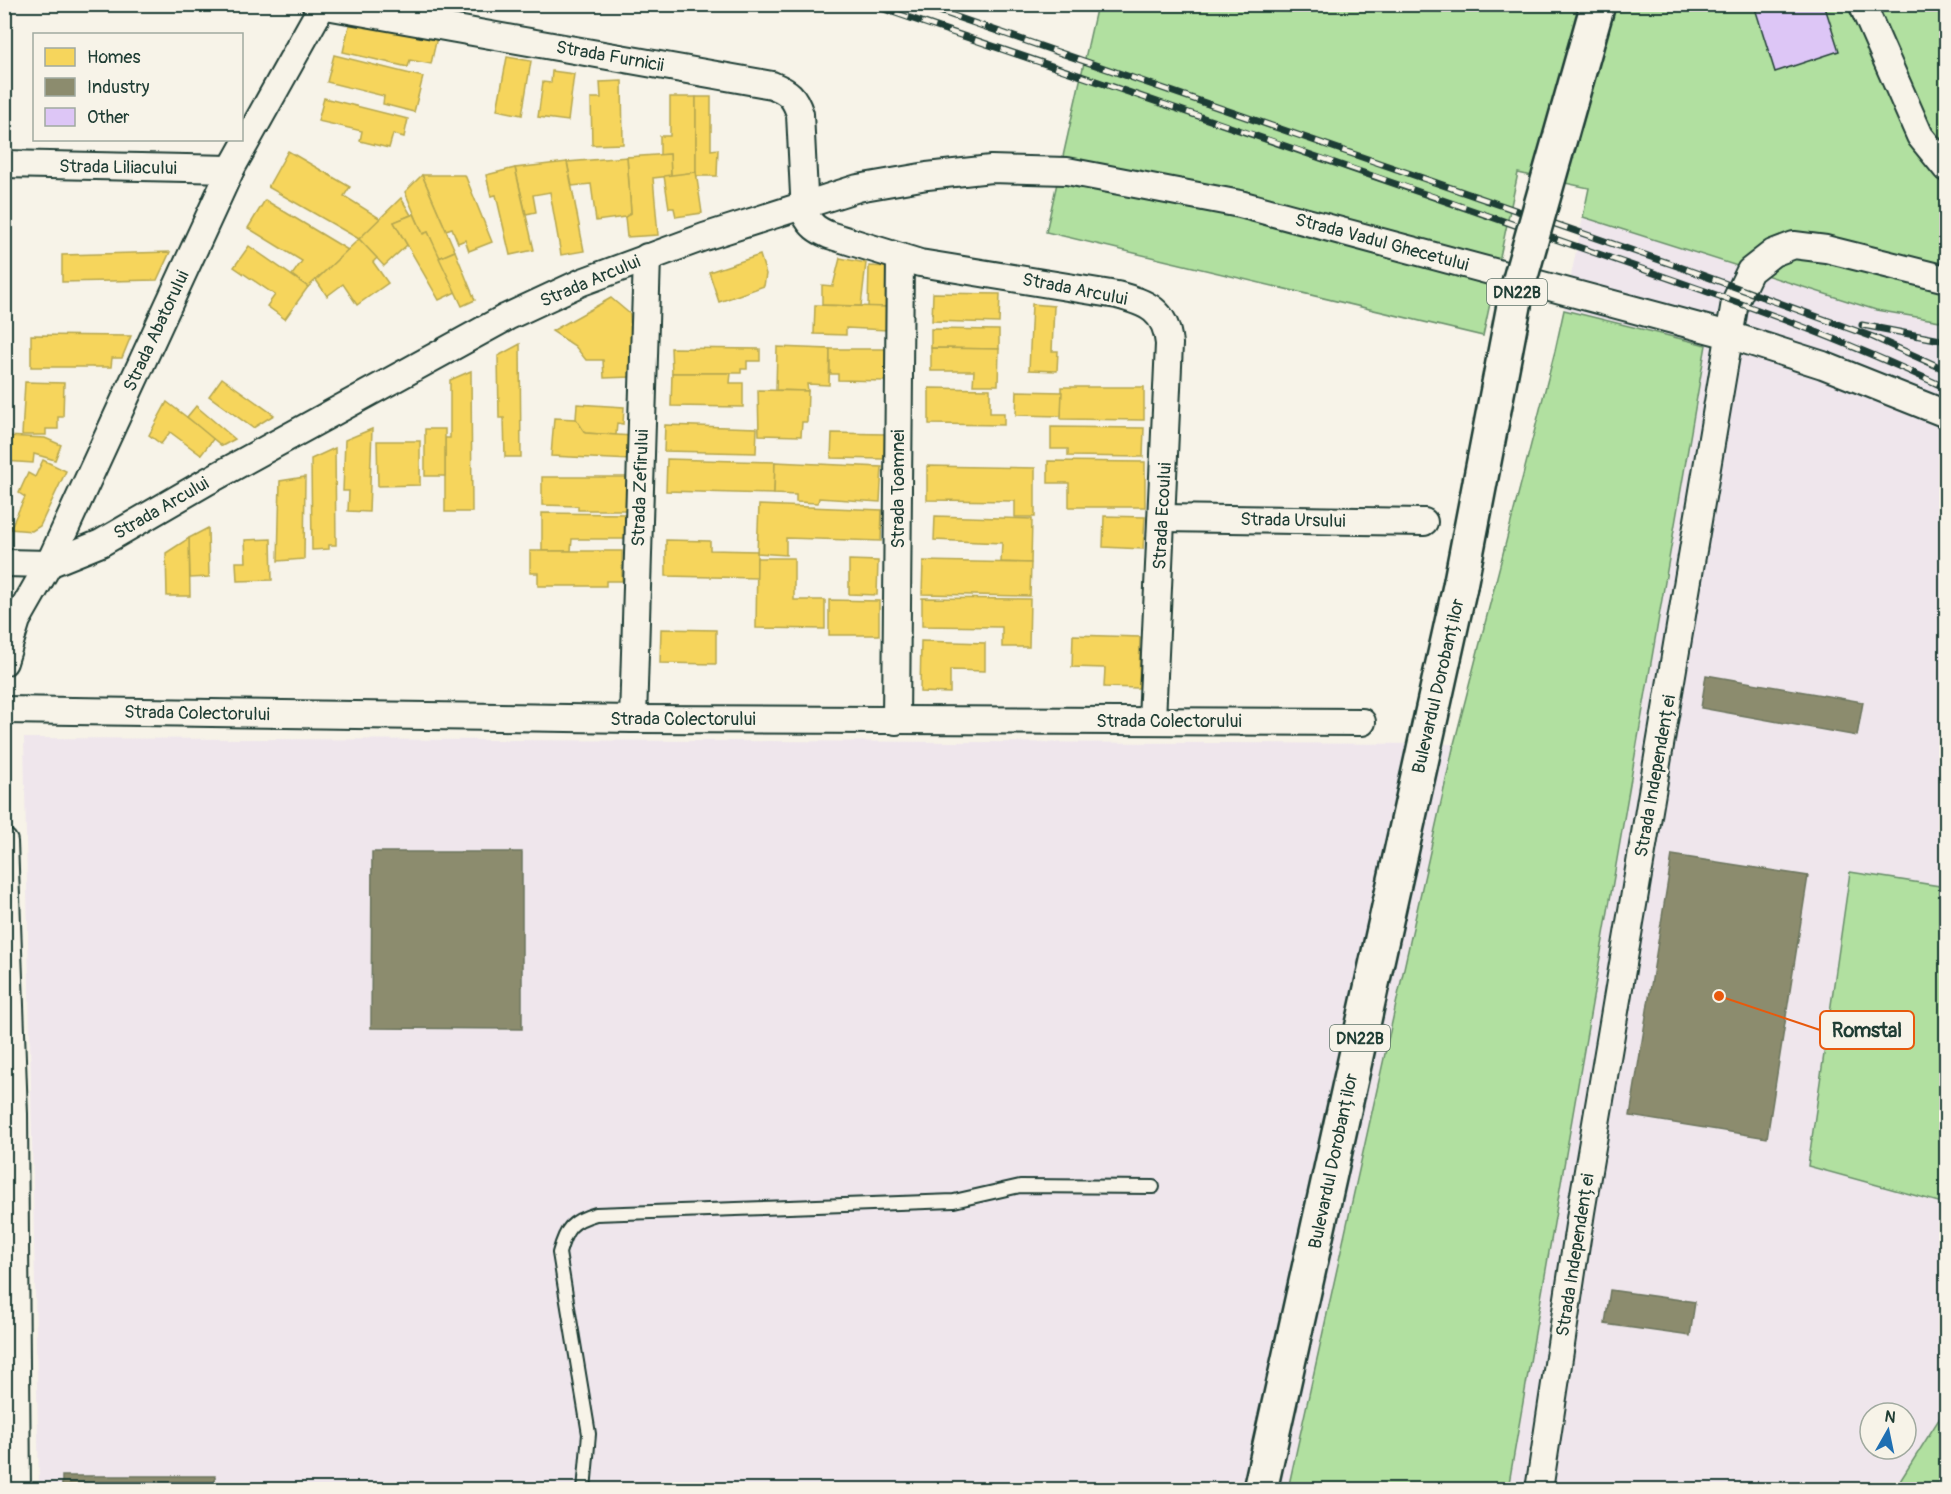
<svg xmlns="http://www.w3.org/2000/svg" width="1951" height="1494" viewBox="0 0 1951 1494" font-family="Pangolin,sans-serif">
	<rect width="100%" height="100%" fill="#f7f3e8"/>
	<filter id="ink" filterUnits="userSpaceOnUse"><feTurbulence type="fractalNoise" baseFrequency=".0167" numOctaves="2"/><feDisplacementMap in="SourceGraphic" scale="12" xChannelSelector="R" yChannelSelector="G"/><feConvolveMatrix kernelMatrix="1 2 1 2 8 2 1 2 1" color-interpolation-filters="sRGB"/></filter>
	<g filter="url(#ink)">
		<g fill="#efe6ec" fill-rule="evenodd">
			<path d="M1583 217 1775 279 1916 318 1946 322V887L1850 872 1808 1166 1946 1204V1408L1895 1489 1508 1490 1706 345 1564 310ZM1870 1413H1906V1449H1870Z"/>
			<polygon points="24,738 1454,744 1288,1489 39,1489"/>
		</g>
		<g fill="#b1e0a0" stroke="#688e6a" stroke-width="1.5">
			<polygon points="1097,5 1946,5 1946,322 1876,310 1583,217 1589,188 1518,173 1483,336 1046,232"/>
			<polygon points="1564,310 1706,345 1508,1489 1288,1489 1454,744 1555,351"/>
			<polygon points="1850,872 1946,887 1946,1204 1808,1166"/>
			<polygon points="1946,1408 1946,1489 1895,1489"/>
		</g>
		<g fill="#f6d55c" stroke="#b6a750" stroke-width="1.5">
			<polygon points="351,17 437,37 431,64 410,60 408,67 343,52"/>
			<polygon points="334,55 423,77 414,112 383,104 384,96 327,82"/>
			<polygon points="507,57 531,61 522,115 497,110"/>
			<polygon points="552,71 574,74 568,121 538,117 543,82 551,83"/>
			<polygon points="622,81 623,144 592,145 591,98 601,98 600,82"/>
			<polygon points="670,97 696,97 696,172 671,176 670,154 660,155 660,136 670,136"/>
			<polygon points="696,97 711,97 711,150 718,149 717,176 696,176"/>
			<polygon points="324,98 408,119 404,137 393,134 389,148 360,141 362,131 318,121"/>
			<polygon points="288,151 350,187 344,196 381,219 359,239 268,187"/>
			<polygon points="670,154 671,176 653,178 658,235 627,237 625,217 631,213 627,157"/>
			<polygon points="627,157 631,213 625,217 596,221 591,184 572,186 567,162"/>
			<polygon points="567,162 584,251 561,255 550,192 533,195 536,212 526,214 515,168"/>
			<polygon points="515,168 534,250 510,255 496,195 491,196 486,175"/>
			<polygon points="696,172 702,213 676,217 674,208 669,208 664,176"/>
			<polygon points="422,175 465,175 492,242 469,251 465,240 458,243 452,228 446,230"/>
			<polygon points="422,175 455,251 439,258 428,232 423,234 405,192"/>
			<polygon points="401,198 411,215 394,222 407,245 384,266 359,239"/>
			<polygon points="265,200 348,250 308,287 292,275 302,261 248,228"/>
			<polygon points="414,214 423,234 428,232 456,292 439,300 394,222"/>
			<polygon points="359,239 377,258 373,262 388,283 357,305 343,284 327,296 316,280"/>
			<polygon points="249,246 308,287 285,319 267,306 275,295 234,267"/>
			<polygon points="455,251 475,300 462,306 439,258"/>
			<polygon points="170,252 157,280 62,282 62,255"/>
			<polygon points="760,255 766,274 764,286 719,302 709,272"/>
			<polygon points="840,258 866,263 861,306 822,305 822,285 833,286"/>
			<polygon points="869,266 890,267 888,307 868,307"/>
			<polygon points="933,293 1000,294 999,323 932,321"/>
			<polygon points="611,298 630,314 632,377 604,378 603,360 586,360 575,346 552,331"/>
			<polygon points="1032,304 1054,306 1052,351 1058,351 1057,371 1029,370"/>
			<polygon points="815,305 888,307 887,330 846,328 846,335 814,334"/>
			<polygon points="931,329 999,330 999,349 931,348"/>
			<polygon points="31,335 131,336 122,358 112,358 111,367 31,367"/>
			<polygon points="520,344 521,457 505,457 504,418 499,418 498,356"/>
			<polygon points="777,347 830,349 829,385 807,384 808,391 776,390"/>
			<polygon points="671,348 760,349 760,361 747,361 747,369 741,369 741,373 672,373"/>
			<polygon points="931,348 999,349 998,385 973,385 974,371 931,371"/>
			<polygon points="830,349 885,349 885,381 838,380 838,374 830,374"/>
			<polygon points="471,371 472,512 445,512 445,438 450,438 450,380"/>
			<polygon points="672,373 731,373 730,383 743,383 743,407 671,406"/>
			<polygon points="222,378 274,415 253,428 209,396"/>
			<polygon points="25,382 64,383 63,417 58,417 58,429 46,429 46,435 22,435"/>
			<polygon points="1061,387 1144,387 1144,420 1061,419"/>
			<polygon points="929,388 990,389 990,413 1004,413 1004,425 929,424"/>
			<polygon points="758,390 808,391 807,422 802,422 801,436 759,435"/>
			<polygon points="1017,391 1062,392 1061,416 1016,415"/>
			<polygon points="167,402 214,438 201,455 170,432 161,444 149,435"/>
			<polygon points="577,404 624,407 623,424 617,423 616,435 585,433 576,419"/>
			<polygon points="196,406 235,439 222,446 187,417"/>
			<polygon points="554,418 576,419 585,433 633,436 631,460 551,456"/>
			<polygon points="665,425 757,428 756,453 664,451"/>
			<polygon points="1051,427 1144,428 1143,457 1068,456 1068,449 1051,449"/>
			<polygon points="372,429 369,512 348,511 349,491 343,491 345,440"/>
			<rect x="425" y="429" width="20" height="47"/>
			<polygon points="832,433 885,434 884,459 831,458"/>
			<polygon points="5,436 45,438 61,445 55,460 34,454 33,463 4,461"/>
			<polygon points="377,441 420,441 420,485 378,486"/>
			<polygon points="335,448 336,545 329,545 329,549 312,550 311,459"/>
			<polygon points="667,459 775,462 774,494 666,491"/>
			<polygon points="43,460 66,471 40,526 32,531 10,529 25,497 19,493 28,473 35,477"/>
			<polygon points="1048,461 1145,462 1145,507 1069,507 1069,483 1048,483"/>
			<polygon points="775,462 882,467 880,502 819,498 818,503 796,502 796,495 774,494"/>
			<polygon points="927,466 1035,468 1035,517 1015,517 1015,501 927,500"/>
			<polygon points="305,477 304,559 278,561 280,481"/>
			<polygon points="542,477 629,477 629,510 578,510 578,506 542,505"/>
			<polygon points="759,505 882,510 881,541 786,538 786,555 757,553"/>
			<polygon points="542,513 625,514 625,539 572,539 571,551 542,551"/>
			<polygon points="935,516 1032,519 1031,563 1001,562 1002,543 934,540"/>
			<polygon points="1104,516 1145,517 1143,549 1103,547"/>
			<polygon points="208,528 209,577 190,578 189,538"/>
			<polygon points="189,538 190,596 167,596 166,553"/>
			<polygon points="271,539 272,580 237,581 236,562 246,562 245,540"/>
			<polygon points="666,540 710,541 710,550 757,551 757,578 666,576"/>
			<polygon points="530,551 622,551 622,581 606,581 606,586 538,586 538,573 530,573"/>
			<polygon points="757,558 794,558 794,600 825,600 825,629 756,628"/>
			<polygon points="849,560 878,561 877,595 849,594"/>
			<polygon points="923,561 1031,563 1030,596 922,594"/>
			<polygon points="922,598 1030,599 1029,647 1002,647 1002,627 922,626"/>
			<polygon points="829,600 879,601 879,635 829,635"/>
			<polygon points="661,629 716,630 716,664 660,663"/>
			<polygon points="1073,635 1140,637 1139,688 1104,687 1105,668 1072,667"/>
			<polygon points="921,641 985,643 985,671 950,670 950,693 920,692"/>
		</g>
		<g fill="#8c8c6e" stroke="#6b745d" stroke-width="1.5">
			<polygon points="1706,675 1863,702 1857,736 1701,708"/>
			<polygon points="372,852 522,852 522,1029 371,1028"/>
			<polygon points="1672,855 1808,876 1767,1138 1630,1116"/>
			<polygon points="1610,1290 1695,1302 1690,1336 1605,1324"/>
			<rect x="62" y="1476" width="153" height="14"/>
		</g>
		<polygon fill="#ddc6f6" stroke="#1f3d34" stroke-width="1.5" points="1756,4 1824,4 1839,51 1775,72 1754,5"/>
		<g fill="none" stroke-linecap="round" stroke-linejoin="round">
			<g stroke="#1f3d34" stroke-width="16">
				<path id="lane" d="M584 1490 589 1434 559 1253C566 1228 571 1221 596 1214L954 1201 1020 1186 1153 1187"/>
			</g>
			<g stroke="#1f3d34" stroke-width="30">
				<g id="street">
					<path d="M315 4 772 85C789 92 794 96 800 114L805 214C811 226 817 230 829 235L920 263 1117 295C1147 303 1166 310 1169 344L1152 720"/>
					<polyline points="1862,4 1920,136 1946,168"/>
					<polyline points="4,164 231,169"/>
					<polyline points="1162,518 1424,522"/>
					<polyline points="4,563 49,564 101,543 208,481 507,317 582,282 704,237 858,188 927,176 991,169 1067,171 1240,204 1729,335 1823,365 1946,414"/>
					<polyline points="4,662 17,620 49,564 231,169 322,6"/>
					<polyline points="4,710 633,719 1362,722"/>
					<polyline points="633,719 647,257"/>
					<polyline points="896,721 900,257"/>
					<polyline points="4,842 14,1114 17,1490"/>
					<polyline points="1539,1490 1581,1212 1735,302 1750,271 1773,253 1794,245 1826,249 1946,279"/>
				</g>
			</g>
			<g stroke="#1f3d34" stroke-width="38">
				<polyline id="primary" points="1260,1490 1460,586"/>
			</g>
			<use href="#lane" stroke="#f7f3e8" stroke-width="12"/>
			<use href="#street" stroke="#f7f3e8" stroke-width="26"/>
			<use href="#primary" stroke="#f7f3e8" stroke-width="33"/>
			<g stroke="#1f3d34" stroke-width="7">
				<g id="rail">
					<path d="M869 4C1092 80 1316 155 1538 233 1675 281 1815 325 1946 388"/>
					<polyline points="919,4 1677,266 1873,337 1946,370"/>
					<polyline points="1862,325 1946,341"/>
				</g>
			</g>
			<use href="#rail" stroke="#f7f3e8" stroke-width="4.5" stroke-dasharray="14" stroke-linecap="butt"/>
			<g stroke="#1f3d34" stroke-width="38" stroke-linecap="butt">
				<polyline id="primary-bridge" points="1460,586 1517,290 1598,4"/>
			</g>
			<use href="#primary-bridge" stroke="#f7f3e8" stroke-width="33"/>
		</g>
	</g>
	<g text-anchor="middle" stroke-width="6" stroke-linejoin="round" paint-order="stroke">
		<g fill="#f7f3e8" stroke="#60746a" stroke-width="1.5">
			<rect x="1487" y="279" width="60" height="26" rx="4.5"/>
			<rect x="1330" y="1025" width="60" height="26" rx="4.5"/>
		</g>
		<g font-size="16" font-weight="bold" fill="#1f3d34">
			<text x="1517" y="298">DN22B</text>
			<text x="1360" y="1044">DN22B</text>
		</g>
		<g font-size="18" fill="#1f3d34" stroke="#f7f3e8">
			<text transform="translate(610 56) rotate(10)" y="6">Strada Furnicii</text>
			<text transform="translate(118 167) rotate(1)" y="6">Strada Liliacului</text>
			<text transform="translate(1382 242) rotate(15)" y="6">Strada Vadul Ghecetului</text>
			<text transform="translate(590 281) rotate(-23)" y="6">Strada Arcului</text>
			<text transform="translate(1075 289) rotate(11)" y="6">Strada Arcului</text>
			<text transform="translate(156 331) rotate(-65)" y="6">Strada Abatorului</text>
			<text transform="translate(640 488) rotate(-88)" y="6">Strada Zefirului</text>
			<text transform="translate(898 489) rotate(-90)" y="6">Strada Toamnei</text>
			<text transform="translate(161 508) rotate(-30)" y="6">Strada Arcului</text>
			<text transform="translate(1162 516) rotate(-87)" y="6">Strada Ecoului</text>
			<text transform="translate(1293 520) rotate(1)" y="6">Strada Ursului</text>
			<text transform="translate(1438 686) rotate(-77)" y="6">Bulevardul Dorobanților</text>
			<text transform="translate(197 713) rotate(1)" y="6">Strada Colectorului</text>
			<text x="683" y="725">Strada Colectorului</text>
			<text x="1169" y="727">Strada Colectorului</text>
			<text transform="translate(1655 776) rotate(-80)" y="6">Strada Independenței</text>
			<text transform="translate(1333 1161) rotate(-78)" y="6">Bulevardul Dorobanților</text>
			<text transform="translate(1575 1255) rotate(-81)" y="6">Strada Independenței</text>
		</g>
	</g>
	<path fill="none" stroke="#e8590c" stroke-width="2" d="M1719 996L1820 1030"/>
	<circle fill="#e8590c" stroke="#f7f3e8" stroke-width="2" cx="1719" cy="996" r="6"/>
	<rect fill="#f7f3e8" stroke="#e8590c" stroke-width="2" x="1820" y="1011" width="94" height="38" rx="6"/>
	<g font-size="20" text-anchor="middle" font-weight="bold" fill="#1f3d34">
		<text x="1867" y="1037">Romstal</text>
	</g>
	<rect width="1951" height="1494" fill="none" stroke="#f7f3e8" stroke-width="24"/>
	<rect x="12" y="12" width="1927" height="1470" fill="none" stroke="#1f3d34" stroke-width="2" filter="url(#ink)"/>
	<rect x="33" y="33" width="210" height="108" fill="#f7f3e8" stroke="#a1aaa0" stroke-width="1.5"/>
	<rect x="45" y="48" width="30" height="18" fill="#f6d55c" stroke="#a1aaa0" stroke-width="1.5"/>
	<text x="87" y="63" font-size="18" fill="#1f3d34">Homes</text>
	<rect x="45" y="78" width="30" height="18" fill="#8c8c6e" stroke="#a1aaa0" stroke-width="1.5"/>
	<text x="87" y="93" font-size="18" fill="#1f3d34">Industry</text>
	<rect x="45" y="108" width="30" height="18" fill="#ddc6f6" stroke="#a1aaa0" stroke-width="1.5"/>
	<text x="87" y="123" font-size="18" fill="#1f3d34">Other</text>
	<g transform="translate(1888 1431) rotate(9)"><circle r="28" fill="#f7f3e8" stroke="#a1aaa0" stroke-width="1.5"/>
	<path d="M0-4.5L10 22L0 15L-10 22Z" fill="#1f6fb2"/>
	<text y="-9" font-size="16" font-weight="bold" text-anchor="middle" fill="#1f3d34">N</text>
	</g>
</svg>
